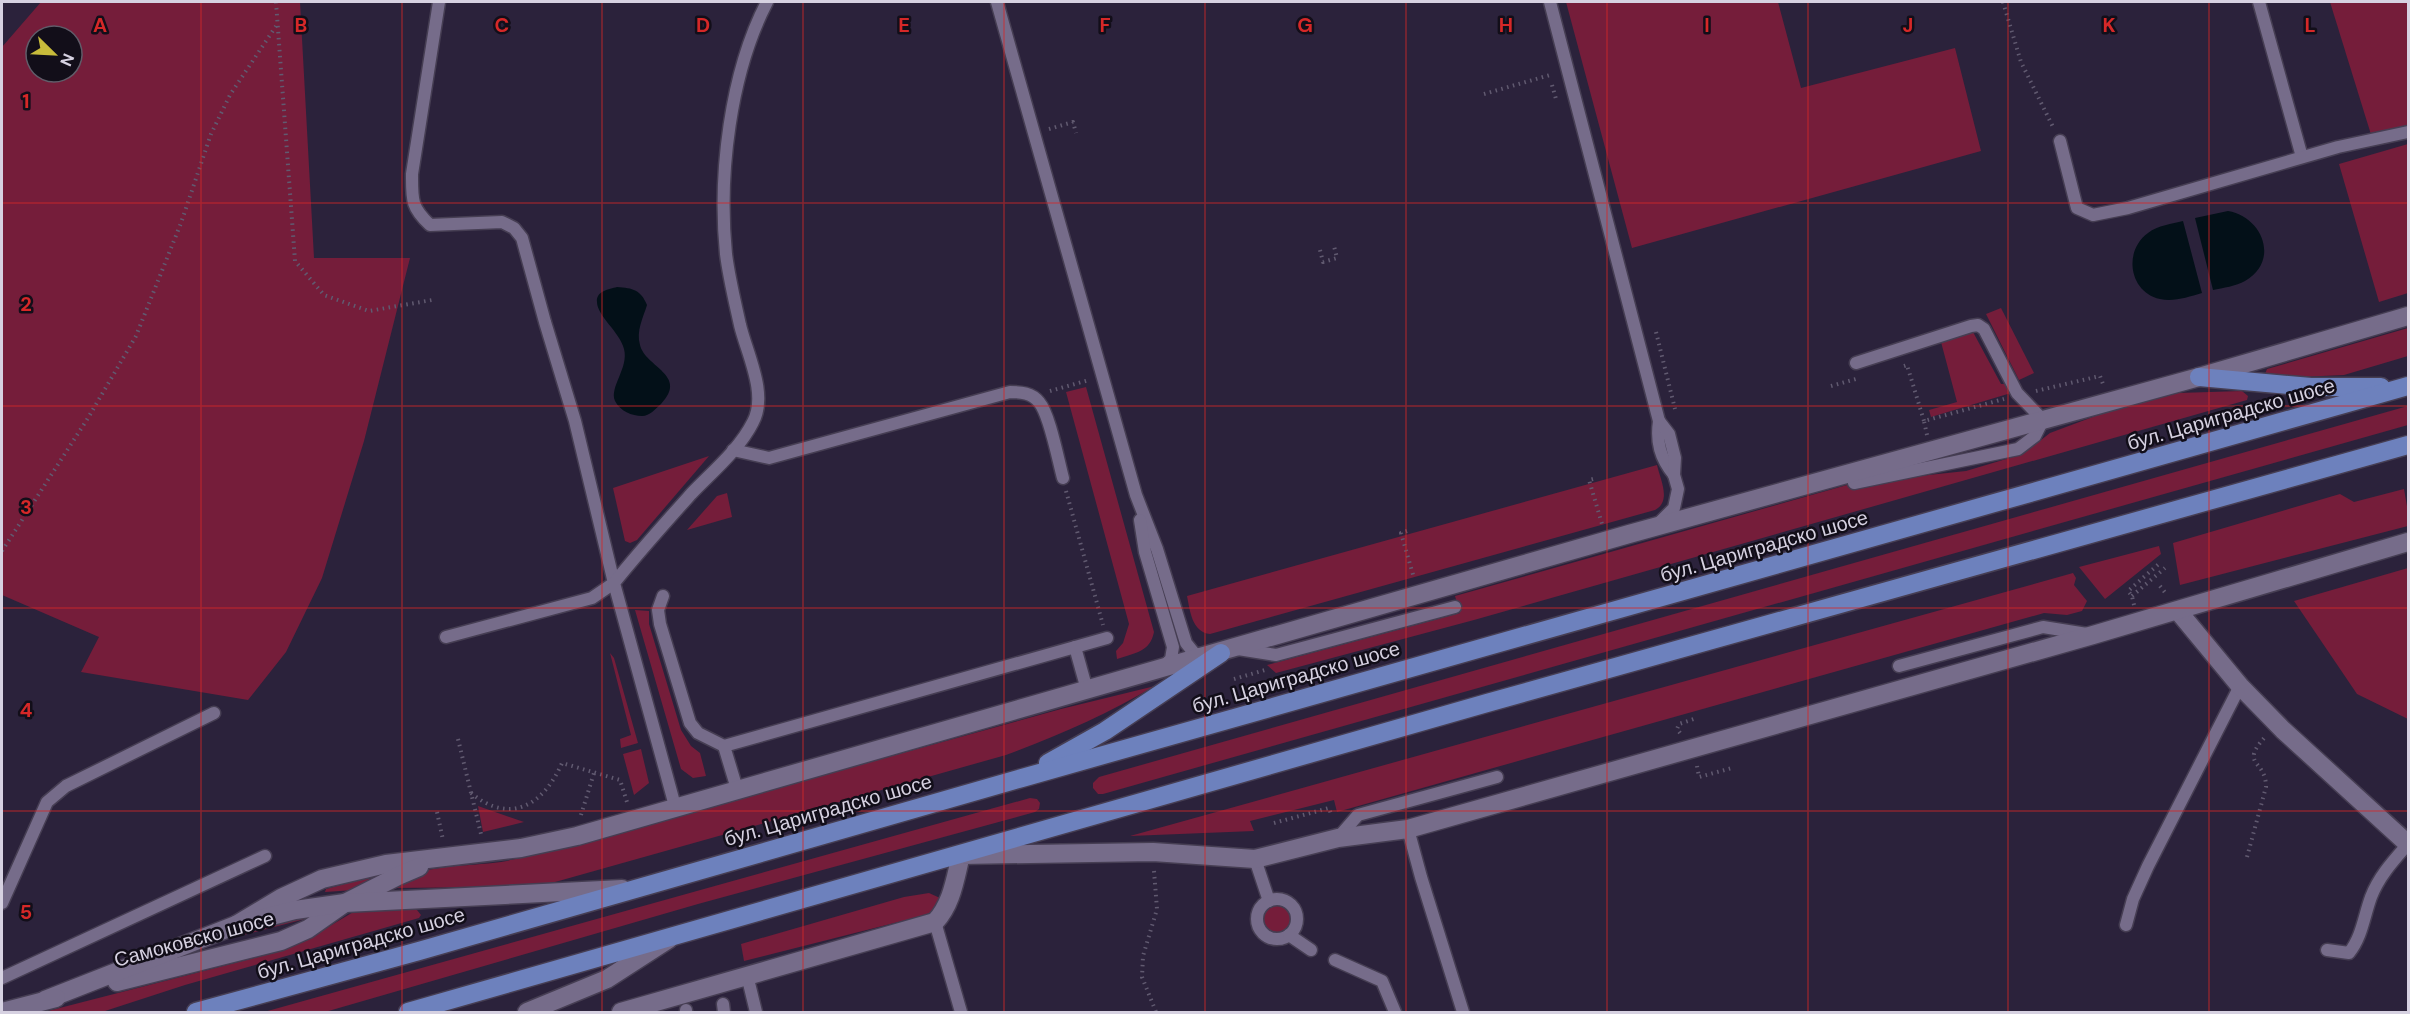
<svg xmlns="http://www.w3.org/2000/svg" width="2410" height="1014" viewBox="0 0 2410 1014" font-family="'DM Sans',sans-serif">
	<rect width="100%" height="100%" fill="#2b223b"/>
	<g fill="#751d3a" fill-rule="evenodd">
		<path d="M41 2H300L314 258H410L364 441 322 578 286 652 248 700 81 672 99 637 2 595V47ZM36 36H72V72H36Z"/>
		<polygon points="1566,2 1778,2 1801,88 1955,48 1981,151 1632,248"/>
		<polygon points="2330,2 2408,2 2408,132 2373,141"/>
		<polygon points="2408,144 2408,293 2379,302 2339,164"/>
		<polygon points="2001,308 2034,373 2019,380 1986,314"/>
		<polygon points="2408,328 2408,356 2344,375 2300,377 2267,376 2265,374 2267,369"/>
		<polygon points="1973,332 2001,384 2005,384 2011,393 1931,417 1929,410 1957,402 1941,342"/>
		<path d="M1086 387 1154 632C1150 652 1135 653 1117 659L1116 651 1123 643 1129 624 1066 392Z"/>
		<polygon points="2242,391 2248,396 2247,400 1474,620 1276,673 1267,665 1460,613 1455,596 1854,483 1966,471 2023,454 2050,433 2106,412 2178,393"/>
		<polygon points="2408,406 2408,425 1103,794 1098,794 1093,788 1093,783 1099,777"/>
		<polygon points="709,456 637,540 630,543 625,541 613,488"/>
		<path d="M1657 465C1660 479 1672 501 1655 510L1210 634C1192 632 1190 611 1187 596Z"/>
		<polygon points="2404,489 2408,512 2408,526 2180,585 2173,543 2340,494 2354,502"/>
		<polygon points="727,493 732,517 687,530 717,496"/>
		<polygon points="2159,546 2161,554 2105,599 2079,567"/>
		<polygon points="2408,568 2408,719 2357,694 2294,601"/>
		<polygon points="2073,573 2076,578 2074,585 2087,601 2082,611 2067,615 2044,613 1337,812 1334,800 1250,821 1254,831 1130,836"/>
		<polygon points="635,610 649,611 649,624 681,730 691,746 700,753 706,776 693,778 681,769"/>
		<polygon points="610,653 614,658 638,743 621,748 620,739 631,735"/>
		<path d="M1155 686C1107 714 1058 736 1006 755L548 884 502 887 391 888C414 863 469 867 501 862 521 858 541 853 560 848L1061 709Z"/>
		<polygon points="641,749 649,783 634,795 623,754"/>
		<polygon points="1030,798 1037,799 1040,803 1039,809 1035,812 698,904 325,1012 264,1012"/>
		<polygon points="478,806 524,822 483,832"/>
		<polygon points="367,878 372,879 354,890 325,892 326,889"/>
		<polygon points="929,893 940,898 932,912 922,916 744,961 741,944 904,897"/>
		<circle cx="1277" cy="919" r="13"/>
		<polygon points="369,909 417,910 421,915 419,918 185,985 102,1012 44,1012 277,952 308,939 355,911"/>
		<polygon points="295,915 305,918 305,919 212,943 215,938"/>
	</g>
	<g fill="#031018">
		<path d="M2228 211C2263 217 2280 261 2245 281 2236 286 2223 288 2213 290L2195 218Z"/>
		<path d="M2183 221 2202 293C2188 297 2174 302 2160 299 2129 292 2123 251 2148 233 2158 225 2172 224 2183 221Z"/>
		<path d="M617 287C633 288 641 290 647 305 643 318 636 331 640 345 645 367 689 375 661 404 655 409 650 416 642 416 632 416 620 411 615 401 609 387 629 368 624 349 620 332 597 316 597 302 596 291 609 289 617 287Z"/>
	</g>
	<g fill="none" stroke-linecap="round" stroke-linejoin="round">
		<g stroke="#463e53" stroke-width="15">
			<g id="service">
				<path d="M439 2 412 174C412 200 411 207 430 225L502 222 514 228 522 238 545 322 575 421 614 583 592 598 446 637"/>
				<polyline points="997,2 1136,495 1157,549 1186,643 1194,653 1206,656"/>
				<path d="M1550 2 1659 421C1656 442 1660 458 1674 475"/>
				<polyline points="2259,2 2302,157"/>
				<polyline points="2060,141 2077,208 2093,215 2128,208 2338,147 2408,132"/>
				<path d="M733 450 769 458 1010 392C1021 392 1032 393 1039 402 1050 415 1058 460 1063 478"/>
				<polyline points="1854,483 2018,449 2035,436 2043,420 2017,393 1984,329 1978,325 1971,326 1856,363"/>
				<polyline points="1140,520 1145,552 1173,647 1171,659 1162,668"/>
				<polyline points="1659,523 1674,508 1678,489 1674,475 1675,458 1669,434 1659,421"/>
				<polyline points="663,596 658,610 660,624 690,723 698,733 724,746"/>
				<polyline points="1075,647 1087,690"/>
				<polyline points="1238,649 1276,655 1455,607"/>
				<polyline points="1899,666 2043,627 2087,634"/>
				<polyline points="737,789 724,746 1107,638"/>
				<path d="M675 806 614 583C638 553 665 523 691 494 712 472 739 450 753 422 768 394 747 354 740 325 735 302 729 278 726 254 718 175 730 73 767 2"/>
				<polyline points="1408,829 1421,877 1463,1012"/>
				<polyline points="1338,838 1358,815 1497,777"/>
				<polyline points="1255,859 1269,901"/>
				<circle cx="1277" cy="919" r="20"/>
				<polyline points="2,903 47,802 66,786 214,713"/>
				<polyline points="935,922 961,1012"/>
				<polyline points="2126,925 2133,899 2148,866 2240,686"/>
				<polyline points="1289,935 1311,950"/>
				<path d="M2327 950 2349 953C2362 937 2364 916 2371 897 2379 876 2394 860 2408 844"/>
				<polyline points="1335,960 1382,981 1395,1012"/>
				<polyline points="747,975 756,1012"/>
				<polyline points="2,978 265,856"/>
				<polyline points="723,1004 724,1012"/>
				<polyline points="686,1010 686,1012"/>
			</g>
		</g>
		<g stroke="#463e53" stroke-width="21">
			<g id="minor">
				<polyline points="2178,611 2240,686 2283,730 2408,844"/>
				<polyline points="236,925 281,898 322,879 386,864 521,848 577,836 1629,534 2199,377 2408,316"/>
				<polyline points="117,982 281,941 308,929 345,903 398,876 419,867"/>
				<polyline points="45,1000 236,925 295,910 345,903 622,889"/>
				<polyline points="2,1012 56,998"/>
				<polyline points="527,1012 607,979 669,939"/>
				<path d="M621 1012 935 922C952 904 955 879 961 855L1153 852 1255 859 1338 838 1408 829 2093 635 2408 542"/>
			</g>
		</g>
		<g stroke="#463e53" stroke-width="21">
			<g id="trunk">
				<polyline points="2199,377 2311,387 2381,387"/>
				<polyline points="1048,763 1105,731 1221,653"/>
				<polyline points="196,1012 419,951 1022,778 2408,386"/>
				<polyline points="408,1012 1487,703 2408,445"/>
			</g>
		</g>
		<g stroke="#615a70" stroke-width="4" stroke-dasharray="1.5 4.5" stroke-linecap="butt">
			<polyline points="276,2 295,261 324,295 369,311 432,300"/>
			<polyline points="2003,2 2021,62 2053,127"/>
			<polyline points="1552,85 1556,99"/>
			<polyline points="1484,94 1550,75"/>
			<polyline points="1049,129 1073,122 1076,133"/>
			<polyline points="1320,250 1323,262 1337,258 1334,246"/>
			<polyline points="1656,332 1675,409"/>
			<polyline points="1904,366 1907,365 1924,421"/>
			<polyline points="1831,386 1856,379"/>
			<polyline points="1050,391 1089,380"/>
			<polyline points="2036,391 2100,376 2103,384"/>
			<polyline points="1927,435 1924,421 2004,399"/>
			<polyline points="1593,479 1589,480 1602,524"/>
			<polyline points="1066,491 1103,625"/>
			<polyline points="1407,531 1401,533 1414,578"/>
			<polyline points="2,551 88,418 136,336 181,223 211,134 230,95 276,26"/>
			<polyline points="2160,586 2167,595"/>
			<polyline points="2132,596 2165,568"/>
			<polyline points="2134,605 2132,596 2128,591 2161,562"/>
			<polyline points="1234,679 1265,670"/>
			<polyline points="1680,733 1677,729 1679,724 1697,718"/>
			<polyline points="458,739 481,834"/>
			<polyline points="1697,766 1699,777 1732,768"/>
			<path d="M471 793C511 826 544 804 562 763L620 780 627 802"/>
			<polyline points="437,812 443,840"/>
			<polyline points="581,815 594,773"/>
			<polyline points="1274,823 1329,808 1331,814"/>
			<path d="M2247 857 2266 787C2266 759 2239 766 2265 737"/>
			<polyline points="1154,871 1157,909 1143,956 1142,977 1156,1012"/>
		</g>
		<use href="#service" stroke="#766c8a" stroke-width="12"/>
		<use href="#minor" stroke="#766c8a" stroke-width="18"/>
		<use href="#trunk" stroke="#6d81bd" stroke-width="18"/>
	</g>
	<path fill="none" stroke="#d62828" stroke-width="1.5" stroke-opacity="0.55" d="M201 2V1012M402 2V1012M602 2V1012M803 2V1012M1004 2V1012M1205 2V1012M1406 2V1012M1607 2V1012M1808 2V1012M2008 2V1012M2209 2V1012M2 203H2408M2 406H2408M2 608H2408M2 811H2408"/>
	<g text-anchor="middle" stroke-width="5" stroke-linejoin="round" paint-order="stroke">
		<g font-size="20" fill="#d6d1e1" stroke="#120e19">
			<text transform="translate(2231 414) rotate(-16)" y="7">бул. Цариградско шосе</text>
			<text transform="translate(1764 546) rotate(-16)" y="7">бул. Цариградско шосе</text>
			<text transform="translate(1296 677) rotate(-16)" y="7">бул. Цариградско шосе</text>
			<text transform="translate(828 810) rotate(-16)" y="7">бул. Цариградско шосе</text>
			<text transform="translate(194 939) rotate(-15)" y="7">Самоковско шосе</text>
			<text transform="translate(361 943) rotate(-16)" y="7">бул. Цариградско шосе</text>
		</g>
	</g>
	<g font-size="20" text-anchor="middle" font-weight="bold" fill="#d62828" stroke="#120e19" stroke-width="5" stroke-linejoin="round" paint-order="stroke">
		<text x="100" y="32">A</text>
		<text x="301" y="32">B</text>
		<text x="502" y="32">C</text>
		<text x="703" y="32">D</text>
		<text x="904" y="32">E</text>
		<text x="1105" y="32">F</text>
		<text x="1305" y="32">G</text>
		<text x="1506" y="32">H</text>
		<text x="1707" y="32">I</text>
		<text x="1908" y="32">J</text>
		<text x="2109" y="32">K</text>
		<text x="2310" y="32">L</text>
		<text x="26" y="108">1</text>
		<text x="26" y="311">2</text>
		<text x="26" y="514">3</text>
		<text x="26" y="717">4</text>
		<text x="26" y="919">5</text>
	</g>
	<rect width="2410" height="1014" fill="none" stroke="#d6d1e1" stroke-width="6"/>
	<g transform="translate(54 54) rotate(114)"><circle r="28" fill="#120e19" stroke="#605c69" stroke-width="1.5"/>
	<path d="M0-4.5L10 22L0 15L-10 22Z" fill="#c8bb3b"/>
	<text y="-9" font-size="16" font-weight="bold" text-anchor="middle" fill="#d6d1e1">N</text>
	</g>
</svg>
